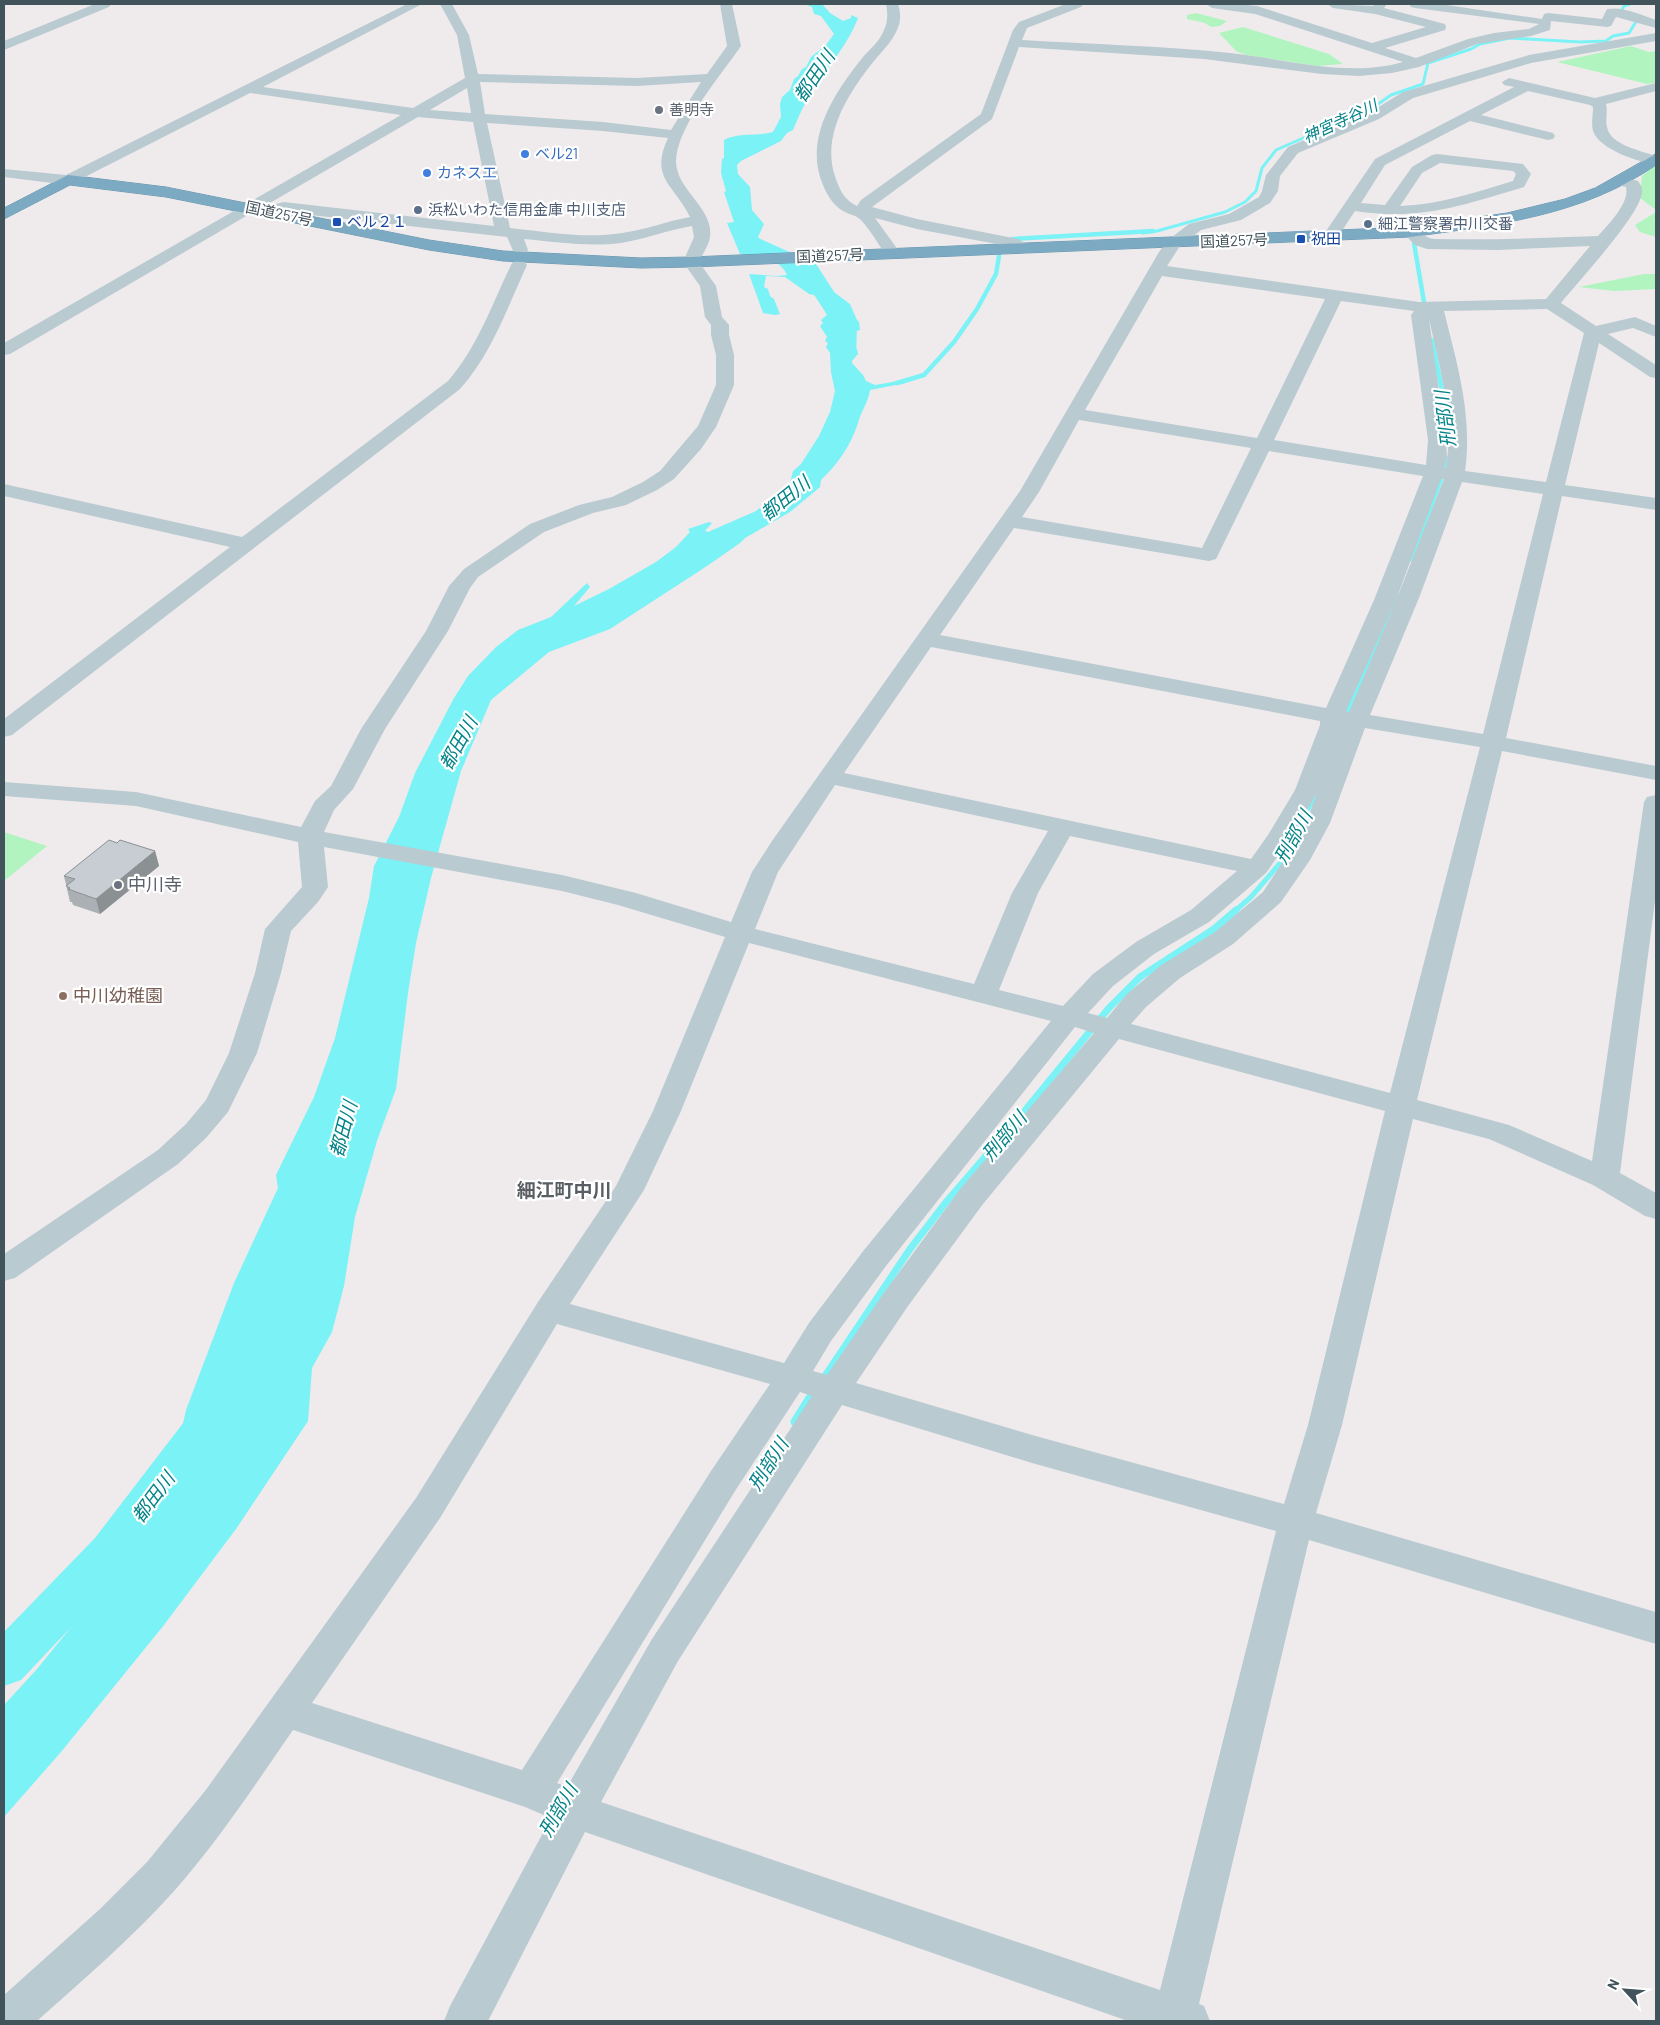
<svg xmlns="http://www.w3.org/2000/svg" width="1660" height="2025" viewBox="0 0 1660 2025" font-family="Barlow,'Noto Sans JP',sans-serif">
	<rect width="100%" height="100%" fill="#efebec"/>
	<g fill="#b2f4c0">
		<polygon points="1196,13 1227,21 1220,26 1211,27 1205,23 1187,19 1187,15"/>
		<polygon points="1243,27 1329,54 1343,64 1317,66 1246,55 1236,51 1219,33"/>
		<polygon points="1631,46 1649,52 1656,51 1656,83 1647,84 1557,62"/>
		<polygon points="1656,164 1656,210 1640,198 1642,176"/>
		<polygon points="1656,212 1656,237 1640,232 1635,225"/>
		<polygon points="1644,274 1656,274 1656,289 1614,291 1579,287"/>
		<polygon points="4,832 47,846 4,881"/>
	</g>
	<path fill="#7af2f6" d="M804 4H822L830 13 843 21 851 18V15L858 18C849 42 833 60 819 81 808 96 800 113 793 130L787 133 781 141 741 161 737 165 738 174 750 187 752 210 764 224 758 237 761 241 798 263 804 270 850 304 857 320 859 322 860 330 855 331 852 344 857 349 858 354 852 360V363L863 375 866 381 875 385 904 380 906 383 870 390C868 403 861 411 858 423 851 445 838 464 821 480L820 487 790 512 745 538 740 543 707 566 610 629 549 652 491 700 461 771 431 878 416 943 408 993 396 1089 377 1141 355 1217 344 1286 332 1332 312 1368 308 1421 236 1529 164 1625 61 1752 4 1817V1705L37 1669 141 1541 166 1499 186 1410 234 1283 278 1188 276 1175 314 1097 335 1038 369 898 374 866 399 817 415 773 454 698 468 676 496 647 518 630 551 617 587 583 590 587 574 606 609 589 656 562 676 547 690 532 688 529 709 522 712 523 705 531 708 532 756 511 790 483 793 471 801 464 819 436 830 412 835 391 831 372 830 353 826 347 828 343 825 341 827 337 820 326 823 323 821 320 835 308 814 295 809 294 785 277 766 276 764 287 768 289 770 296 774 299 780 314 775 315 763 313 749 274 777 276 787 275C780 257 755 257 740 254L727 223 734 222 724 192 726 191 721 173 722 159 724 158V140C740 132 756 137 773 132L781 117 780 104 782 97 790 90 794 79 798 76 802 69 806 67 811 57 826 45 834 34 821 16 814 14 812 7Z"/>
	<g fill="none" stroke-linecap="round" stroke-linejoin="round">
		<g stroke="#7af2f6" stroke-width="3">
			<polyline points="1619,15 1624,6 1630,4"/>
			<polyline points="1143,233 1157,231 1225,212 1245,202 1256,191 1262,168 1276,150 1374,107 1391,95 1423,84 1428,63 1471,49 1480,44 1510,38 1580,42 1606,41 1613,36 1629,33 1637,20 1633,18"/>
		</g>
		<g stroke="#7af2f6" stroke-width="4.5">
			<polyline points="1012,239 1153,231"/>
			<polyline points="1414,243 1425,308"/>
			<polyline points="1432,340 1449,426"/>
			<polyline points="897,383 924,375 954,342 977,309 996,274 999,256"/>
			<polyline points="1422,530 1449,458"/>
		</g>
		<g stroke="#7af2f6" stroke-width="5">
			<polyline points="1411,559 1422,529"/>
			<polyline points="1345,718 1397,596"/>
			<polyline points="1235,911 1251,897 1282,861 1316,793"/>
		</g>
		<g stroke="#7af2f6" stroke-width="7">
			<polyline points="821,1382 910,1249 947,1201 1023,1113 1109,1008 1140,977 1214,929 1236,910"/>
			<polyline points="809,1400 815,1390"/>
		</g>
		<polyline stroke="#7af2f6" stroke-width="9" points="795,1422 810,1398"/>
		<g fill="#7af2f6" fill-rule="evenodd">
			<polygon points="756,237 816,264 857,327 856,356 852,361 844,363 836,361 832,356 835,327 800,273 749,247 745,243 749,239"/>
			<polygon points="203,1412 219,1418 225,1430 219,1442 129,1566 21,1680 4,1686 4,1632 95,1538 187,1418"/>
		</g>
		<g stroke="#6895ae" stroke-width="1">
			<path id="highway" d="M1656 154V165C1582 216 1497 225 1410 237L691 267 641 268 503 261 429 250 166 197 70 185 4 219V208L68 175 166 187 429 240 503 251 641 258 691 257 1410 227 1507 213 1565 199 1595 188Z"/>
		</g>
		<g fill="#bacad1" fill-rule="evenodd">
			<polygon points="95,4 111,4 109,7 4,50 4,41"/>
			<path d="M407 4H422L263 87 413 108 465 78 457 35 440 4H452L469 35 478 74 637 78 707 74 727 46 720 4H732L741 46C721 75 676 127 676 162 677 191 714 208 710 237 709 245 702 255 699 262L716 286 722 317 729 325V335L734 355V385L716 427 701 449 674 479 657 490 626 505 593 513 544 532 478 577 470 588 448 631 385 729 353 789 334 810 324 832 562 875 636 893 731 922 752 872 772 841 1020 491 1159 252 1168 240 1189 224 1229 214 1259 197 1262 191 1266 175 1288 147 1369 113 1403 92 1529 55 1656 33V41L1531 63 1413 98 1379 119 1298 153 1280 176 1278 191 1270 203 1241 220 1201 230 1180 246 1167 266 1419 302 1546 299 1590 246 1498 250 1427 249 1415 245 1402 232 1404 229C1418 225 1422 239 1435 239 1490 240 1544 238 1598 236 1608 225 1630 203 1626 187L1618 185 1615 182 1618 179 1623 177 1638 181C1640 184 1643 188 1642 192 1642 213 1577 283 1561 303L1596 326 1635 317 1656 326V337L1633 328 1608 334 1656 365V378L1650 377 1599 343 1565 485 1656 498V510L1562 496 1506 738 1656 766V780L1502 751 1417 1100 1509 1125 1592 1161 1644 802 1647 797 1656 795V893L1620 1173 1656 1193V1219L1645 1216 1593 1185 1489 1139 1413 1119 1342 1425 1316 1513 1656 1612V1644L1309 1540 1199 2004 1204 2006 1210 2021H1128L585 1832 488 2021H444L450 2006 551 1818 525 1807 293 1730C255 1785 219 1840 175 1890 133 1937 84 1979 37 2021H4V1995L100 1909 147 1862 205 1791 416 1498 538 1302 616 1186 653 1111 725 937 618 905 562 891 324 847 328 887 318 902 291 931 281 973 257 1053 228 1112 206 1138 178 1164 15 1278 4 1281V1254L158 1150 186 1124 206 1100 229 1053 255 973 265 929 302 887 298 842 136 806 4 796V782L136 792 301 827 315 801 331 786 361 729 426 631 449 586 464 569 530 524 579 505 612 497 643 482 660 471 698 426 716 385V355L711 335V325L705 317 700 286 683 262 694 237 692 226C668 230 645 239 621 243 588 247 556 242 524 239L528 250 526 253H514L507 237 284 212 265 216 260 214 258 209 10 354 4 355V343L401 115 250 93 73 183 68 185 4 177V169L66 175ZM480 82 637 86 701 82 671 130 603 122 485 114ZM467 88 471 113 430 110ZM418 117 473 122 494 226 284 202 263 207ZM487 123 603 131 668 138C649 179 675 185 690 217 667 221 645 230 622 233 585 239 547 232 510 228ZM1162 276 1325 299 1257 438 1085 410ZM1341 301 1414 311 1411 315 1428 440 1426 465 1274 440ZM1547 309 1584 333 1546 482 1465 471C1473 416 1457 364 1444 311ZM1429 319C1440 368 1454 417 1446 468H1444L1447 458 1446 440ZM1079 420 1251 448 1202 548 1022 517 1039 492ZM1269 451 1423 476 1374 600 1326 708 940 635 1014 528 1209 561 1216 559ZM1441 479H1444L1397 598 1349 712 1346 711 1396 600ZM1462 482 1543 494 1483 734 1370 715 1419 598ZM931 647 1320 721V725L1295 790 1268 835 1251 859 844 773ZM1365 728 1480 747 1390 1093 1131 1024 1146 1007 1180 978 1233 944 1281 902 1310 860 1330 823ZM835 785 1048 831 1012 893 974 984 755 929 778 872ZM1317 793 1306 823 1284 860 1263 892 1215 932 1160 966 1126 995 1107 1018 1088 1013 1113 986 1154 954 1209 922 1266 873 1292 836ZM1070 836 1237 871 1191 910 1136 942 1093 974 1063 1006 999 990 1038 893ZM749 943 1051 1021 864 1250 809 1323 784 1363 570 1304 644 1190 681 1111ZM1075 1027 1094 1033 961 1188 886 1290 827 1375 813 1371 831 1341 886 1266ZM1119 1039 1385 1111 1308 1425 1284 1504 1032 1435 856 1383 908 1306 983 1204ZM557 1324 770 1384 711 1471 522 1770 312 1703 440 1518ZM800 1392 812 1396 652 1639 567 1787 557 1783 735 1491ZM842 1405 1032 1463 1276 1531 1160 1990 601 1802 678 1661Z"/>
			<path d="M886 4H898C901 13 901 22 897 30 892 42 882 51 874 61 849 92 821 135 835 176 839 189 844 200 857 206L861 200 981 114 1013 30 1019 22 1066 4H1083L1081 7 1027 28 1022 40C1091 44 1161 46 1230 53 1287 59 1347 78 1403 62L1255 14 1212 8 1206 4H1238L1257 6 1372 43 1426 27 1375 14 1333 8 1327 4 1373 6 1375 4H1387L1384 8 1445 24 1446 27 1445 30 1385 48 1416 58 1468 39 1494 33 1529 29 1539 24 1415 8 1411 7 1409 4H1440L1542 19 1544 14 1548 13 1602 19 1607 9C1622 6 1642 15 1656 20V28L1616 17 1611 26 1607 27 1551 21 1550 30 1531 36 1477 44 1419 67 1392 73 1359 76 1322 74 1204 59 1019 47 992 119 872 207 917 219 1018 239 1031 246 1033 249 1031 252 1025 254 1007 246 917 229 875 218 901 254 899 257H887C879 245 871 231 861 220 857 216 852 215 847 213 835 208 828 197 823 185 803 139 835 92 863 57 870 49 880 41 884 30 888 22 888 13 886 4Z"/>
			<path d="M1509 78 1595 98 1656 83V91L1606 104C1608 111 1605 120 1607 127 1610 145 1642 151 1656 156V164C1639 163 1599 149 1593 131 1591 123 1593 115 1593 107L1590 105 1528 91 1481 115 1553 133 1555 136 1553 139 1548 140 1470 121 1385 165 1361 203 1385 205 1412 167 1432 155 1437 154 1523 164 1531 174 1524 187C1463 205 1421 221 1355 211L1336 240H1324L1322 237 1375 159 1514 87 1504 85 1502 82ZM1440 163 1513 171 1516 174 1513 181C1476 192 1439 205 1400 206L1422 173Z"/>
			<path d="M519 260 525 262 527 265C507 308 492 353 460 389L12 735 4 737V719L230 547 4 496V484L242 537 448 381C477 348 492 305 511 265L513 262Z"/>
		</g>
		<use href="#highway" fill="#7caac2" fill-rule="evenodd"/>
	</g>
	<polygon fill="#abb0b5" points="117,843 155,851 159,866 100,914 73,905 72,902 70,902 64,876"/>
	<polygon fill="#8b9093" points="155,851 159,866 100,914 96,899"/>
	<polygon fill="#c7cdd2" stroke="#8b9093" points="109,840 117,843 120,840 155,851 96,899 68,889 70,888 66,886 75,879 64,876"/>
	<g fill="#6b7280" stroke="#fff" stroke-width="2">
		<circle cx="659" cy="110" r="5"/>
		<circle cx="118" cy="885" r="5"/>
	</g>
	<g fill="#3f7fe0" stroke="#fff" stroke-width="2">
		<circle cx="525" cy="154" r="5"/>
		<circle cx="427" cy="173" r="5"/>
	</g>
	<g fill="#5c6f8a" stroke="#fff" stroke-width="2">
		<circle cx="418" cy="210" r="5"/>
		<circle cx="1368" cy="224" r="5"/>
	</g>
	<g fill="#1a4fb4" stroke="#fff" stroke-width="2">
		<rect x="332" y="217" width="10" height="10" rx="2.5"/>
		<rect x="1296" y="234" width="10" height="10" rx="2.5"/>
	</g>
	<circle fill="#8d6e63" stroke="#fff" stroke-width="2" cx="63" cy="996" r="5"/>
	<g text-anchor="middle" stroke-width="4.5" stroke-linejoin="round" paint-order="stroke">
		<g font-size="15" fill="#5b616d" stroke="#fff" text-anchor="start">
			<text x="669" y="115">善明寺</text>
		</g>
		<g font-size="15" fill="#366cbe" stroke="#fff" text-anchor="start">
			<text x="535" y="159">ベル21</text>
			<text x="437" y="178">カネスエ</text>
		</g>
		<g font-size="15" fill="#4e5e75" stroke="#fff" text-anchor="start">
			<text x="428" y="215">浜松いわた信用金庫 中川支店</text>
			<text x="1378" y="229">細江警察署中川交番</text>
		</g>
		<g font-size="15" fill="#42545b" stroke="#fff">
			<text transform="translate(279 214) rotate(12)" y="5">国道257号</text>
			<text transform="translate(1234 241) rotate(-2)" y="5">国道257号</text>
			<text transform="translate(830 256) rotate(-2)" y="5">国道257号</text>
		</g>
		<g font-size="15" fill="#164399" stroke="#fff" text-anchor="start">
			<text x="347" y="227">ベル２１</text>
			<text x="1311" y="244">祝田</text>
		</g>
		<g font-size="16" font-style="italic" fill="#048388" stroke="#fff">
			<text transform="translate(1340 121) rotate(-25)" y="6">神宮寺谷川</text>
		</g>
		<g font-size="18" fill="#5b616d" stroke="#fff" text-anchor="start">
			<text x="128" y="891">中川寺</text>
		</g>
		<g font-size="18" fill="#785e54" stroke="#fff" text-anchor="start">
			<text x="73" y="1002">中川幼稚園</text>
		</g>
		<g font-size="19" font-style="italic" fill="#048388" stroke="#fff">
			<text transform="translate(814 76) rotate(-56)" y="7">都田川</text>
			<text transform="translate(1445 419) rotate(-97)" y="7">刑部川</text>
			<text transform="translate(785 498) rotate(-39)" y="7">都田川</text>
			<text transform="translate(458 743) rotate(-61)" y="7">都田川</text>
			<text transform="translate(1293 837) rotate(-61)" y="7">刑部川</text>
			<text transform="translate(343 1129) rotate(-75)" y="7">都田川</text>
			<text transform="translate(1004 1136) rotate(-50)" y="7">刑部川</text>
			<text transform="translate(768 1464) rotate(-58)" y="7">刑部川</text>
			<text transform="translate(153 1497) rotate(-53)" y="7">都田川</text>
			<text transform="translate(558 1810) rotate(-60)" y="7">刑部川</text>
		</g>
		<g font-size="19" font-weight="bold" fill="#585e62" stroke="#fff">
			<text x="564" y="1197">細江町中川</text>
		</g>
	</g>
	<rect width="1660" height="2025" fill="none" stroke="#42545b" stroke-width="10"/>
	<g transform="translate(1625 1990) rotate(296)" stroke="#ffffff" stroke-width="4" paint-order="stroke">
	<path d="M0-4L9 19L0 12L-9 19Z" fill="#42545b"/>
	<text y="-8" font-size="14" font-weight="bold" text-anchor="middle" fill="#42545b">N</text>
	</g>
</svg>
